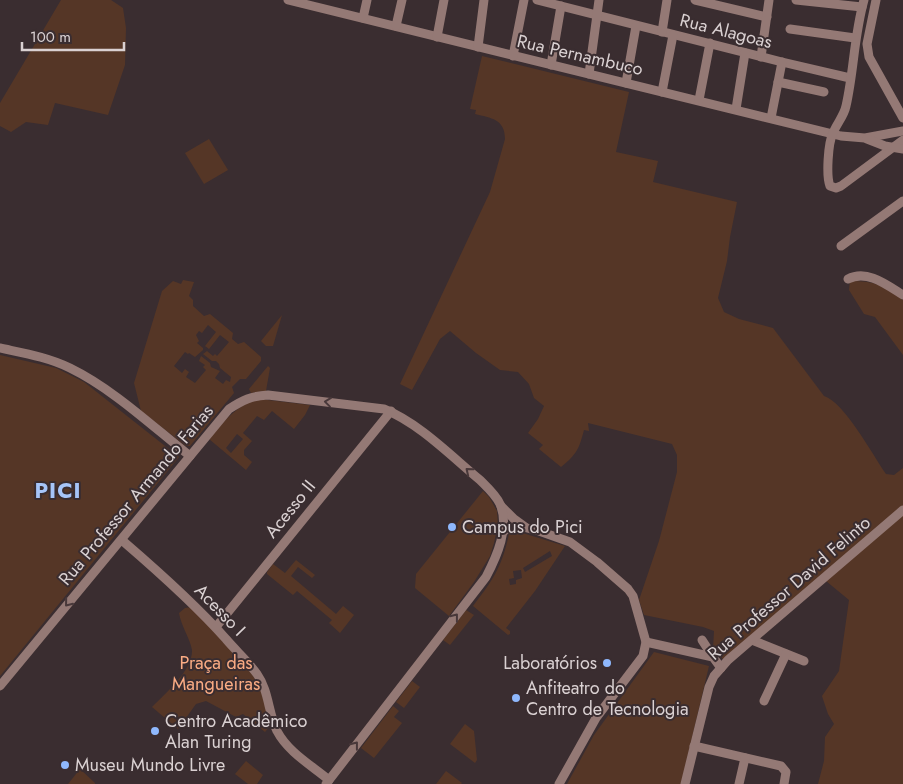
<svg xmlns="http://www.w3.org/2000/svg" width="903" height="784" viewBox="0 0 903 784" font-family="Jost,sans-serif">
	<rect width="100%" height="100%" fill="#3a2d30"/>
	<g fill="#553626" fill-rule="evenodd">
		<polygon points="61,0 111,0 123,8 126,28 125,65 108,115 55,103 48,125 26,122 11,132 0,126 0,103"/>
		<path d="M482 56 629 92 616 152 658 161 653 182 737 202 730 237 727 261 718 298 724 312 739 319 773 328 824 396C845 403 872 454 886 474L894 475 903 468V784H818L824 761 825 737 834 724 828 714 822 696 839 671 849 600 826 581 724 660 713 649 714 631 703 627 644 615 639 600 659 541 677 472V455L672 444 588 423 589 431 584 430C579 449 577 454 561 467L539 449 543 445 528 433 538 419 544 406 534 398 529 384 518 372 500 370 476 353 450 331 440 339 412 390 400 384 490 192 505 139C505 119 491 118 475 114L476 110 470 109Z"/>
		<polygon points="209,139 228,170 204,184 185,153"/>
		<path d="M183 280 194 282 189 296 193 300V306L204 316 210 314 233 333 232 339 238 344 244 342 261 357V361L246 379H240L232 387 234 393 190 446H186L141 411 134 383 162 291 173 281 181 284ZM208 325 216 332 205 346 209 349 220 335 229 342 217 356 215 354 213 356 207 351 203 354 212 361H216L219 364 220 368 231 377 230 382 226 380 223 384 215 378 220 371 211 367 210 363 201 356 199 361 205 365 203 367 206 370 195 383 186 377 189 372 185 369 182 373 174 366 185 352 188 354 189 353 195 357 203 350V348L197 343 199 341 196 335 199 331 202 333Z"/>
		<path d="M850 281C875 281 884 285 903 300V355L875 317 864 314 849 290Z"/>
		<polygon points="282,315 273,346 266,346 261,341"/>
		<polygon points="0,355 56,368 84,382 179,457 0,676"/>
		<polygon points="268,366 270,368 266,391 251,393 249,389"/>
		<path d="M259 399 310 405 305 415 294 429 272 411 264 420 257 416 243 433 252 441 244 450V455L252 462 246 470 209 439C224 422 236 405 259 399ZM237 434 243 439 231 453 226 448Z"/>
		<polygon points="483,491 489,497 497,511 498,525 494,543 490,556 474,582 449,616 415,588 416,574"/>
		<path d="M516 531 565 546 535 591 506 628 510 631V634L508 635 473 606C493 580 502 567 509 534ZM550 551 552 556 525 572 523 568ZM521 570 522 578 516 580V584L510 585 509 579 514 578 513 571Z"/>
		<polygon points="296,560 315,575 312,578 298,567 291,576 336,614 343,606 354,615 340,633 329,623 332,620 297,591 293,595 267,574 267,572 273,564 285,573"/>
		<path d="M192 607 245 663 260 687 271 725 265 732 243 714 236 717 206 701 196 704 178 729 152 707C165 694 193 670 192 650 190 638 181 626 179 613L185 608Z"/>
		<polygon points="466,610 474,615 450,645 443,640"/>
		<polygon points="654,652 709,666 681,784 567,784 594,735"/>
		<polygon points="412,681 420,687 404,708 396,702"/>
		<polygon points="393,706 399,711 394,717 402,723 374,758 361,748"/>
		<polygon points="465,724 474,731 477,760 475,763 450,744"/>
		<polygon points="246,761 263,775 257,784 248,784 235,774"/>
		<polygon points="80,769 95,783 95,784 68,784"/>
		<polygon points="446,771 462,783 461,784 436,784"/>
	</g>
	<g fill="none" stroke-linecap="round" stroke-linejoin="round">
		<g stroke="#947975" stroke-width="9">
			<polyline points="288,0 841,136 865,138 903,131"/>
			<polyline points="537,0 782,62 850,78"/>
			<polyline points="695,0 767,17"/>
			<polyline points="796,0 862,7"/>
			<path d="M864 0C854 35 854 71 846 106 844 116 837 123 833 133 828 143 826 176 830 186L836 188 841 186 903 140"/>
			<polyline points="876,0 867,44 869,57 903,118"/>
			<polyline points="363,18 367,0"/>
			<polyline points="396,26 402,0"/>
			<polyline points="790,29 855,38"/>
			<polyline points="662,32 667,0"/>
			<polyline points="437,37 444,0"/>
			<polyline points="478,47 484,0"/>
			<polyline points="513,56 524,0"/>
			<polyline points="761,57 769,0"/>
			<polyline points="551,65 561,6"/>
			<polyline points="589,74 599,0"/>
			<polyline points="778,82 824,92"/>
			<polyline points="626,83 636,26"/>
			<polyline points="662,92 673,35"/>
			<polyline points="699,100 710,43"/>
			<polyline points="736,109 745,53"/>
			<polyline points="771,118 782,62"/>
			<polyline points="867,139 885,146 903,149"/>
			<polyline points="841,246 903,201"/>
			<path d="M848 279C867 269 887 285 903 295"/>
			<path d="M0 348C23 353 48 357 70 368 113 389 152 426 190 456"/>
			<polyline points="501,506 514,519 525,527"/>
			<polyline points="502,532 512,527 519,526 539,531 570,542 597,562 628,589 633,596 646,642 643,656 596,718 559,784"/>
			<path d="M124 542C160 573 195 604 226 639 236 651 248 661 257 674 269 691 268 712 277 731 288 752 311 765 329 780"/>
			<polyline points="216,627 391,411"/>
			<polyline points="702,640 713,657"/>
			<polyline points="752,640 804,661"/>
			<polyline points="646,642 713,657 721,668"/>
			<path d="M0 686 229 409C243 400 251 396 268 395L384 409C419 423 451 456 480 480 487 487 496 495 500 504 510 527 497 556 486 577L326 784"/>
			<polyline points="764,701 786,654"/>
			<polyline points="694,746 781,766 786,772 784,784"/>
			<polyline points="685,784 709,687 714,676 728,660 903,510"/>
			<polyline points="739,784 745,758"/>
		</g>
	</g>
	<defs><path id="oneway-chevron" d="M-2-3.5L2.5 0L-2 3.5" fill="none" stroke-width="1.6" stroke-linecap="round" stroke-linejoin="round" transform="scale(1.25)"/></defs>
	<g stroke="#48383a">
		<use href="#oneway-chevron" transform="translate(328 402) rotate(-173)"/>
		<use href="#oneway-chevron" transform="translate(469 471) rotate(-141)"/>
		<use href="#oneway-chevron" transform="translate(68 603) rotate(129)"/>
		<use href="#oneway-chevron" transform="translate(455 617) rotate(-52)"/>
		<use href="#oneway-chevron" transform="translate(355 745) rotate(-52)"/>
	</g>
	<g fill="#8fb8fd" stroke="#3a2d30" stroke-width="2">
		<circle cx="452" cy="527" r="5"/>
		<circle cx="607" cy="663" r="5"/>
		<circle cx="516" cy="698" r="5"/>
		<circle cx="155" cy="731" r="5"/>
		<circle cx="65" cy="765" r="5"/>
	</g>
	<g text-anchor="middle" stroke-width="4" stroke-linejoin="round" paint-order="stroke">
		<g font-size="18" fill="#dad1d2" stroke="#3a2d30">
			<text transform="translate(726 31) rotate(14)" y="6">Rua Alagoas</text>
			<text transform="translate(580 55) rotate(13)" y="6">Rua Pernambuco</text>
			<text transform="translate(136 495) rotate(-50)" y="6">Rua Professor Armando Farias</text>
			<text transform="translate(290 509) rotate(-51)" y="6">Acesso II</text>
			<text transform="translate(789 588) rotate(-41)" y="6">Rua Professor David Felinto</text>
			<text transform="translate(220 610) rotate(46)" y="6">Acesso I</text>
		</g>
		<g font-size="18" fill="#dad1d2" stroke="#3a2d30" text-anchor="start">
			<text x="462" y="533">Campus do Pici</text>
			<text x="597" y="669" text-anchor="end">Laboratórios</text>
			<text x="526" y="694">Anfiteatro do<tspan x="526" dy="21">Centro de Tecnologia</tspan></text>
			<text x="165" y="727">Centro Acadêmico<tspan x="165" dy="21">Alan Turing</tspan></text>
			<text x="75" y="771">Museu Mundo Livre</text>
		</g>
		<g font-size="18" fill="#fbac84" stroke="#3a2d30">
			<text x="216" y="669">Praça das<tspan x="216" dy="21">Mangueiras</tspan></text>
		</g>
		<g font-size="22" font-weight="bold" letter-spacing="1" fill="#a6c5f9" stroke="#3a2d30">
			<text x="58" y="498">PICI</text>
		</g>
	</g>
	<path d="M22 42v8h102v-8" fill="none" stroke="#dad1d2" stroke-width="2.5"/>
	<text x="30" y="42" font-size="15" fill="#dad1d2" stroke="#3a2d30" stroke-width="4" paint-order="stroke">100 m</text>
</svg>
